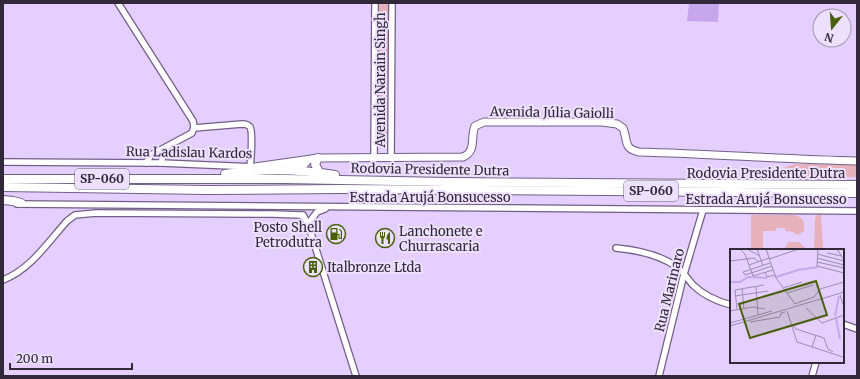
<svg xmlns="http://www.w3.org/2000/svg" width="860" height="379" viewBox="0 0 860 379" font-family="Merriweather,serif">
	<rect width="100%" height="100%" fill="#e4cffe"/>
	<g fill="#e7b1bb">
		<polygon points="379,3 389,3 387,148 379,147"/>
		<polygon points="795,164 857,165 857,177 771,176 768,173"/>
		<polygon points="821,214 823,250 814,250 815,218 817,215"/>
		<path d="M751 215H794C805 218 804 221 804 231L798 235 795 234 793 232 785 231V228H776V231H763V250H751Z"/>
		<polygon points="789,242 799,242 804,247 805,250 784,250 787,244"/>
	</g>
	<polygon fill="#c7a7eb" points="689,3 719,3 718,22 687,21"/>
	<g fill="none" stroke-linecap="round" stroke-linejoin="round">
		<g stroke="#725f88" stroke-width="8">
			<g id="minor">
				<polyline points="118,3 193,121 194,127 192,133 151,155 146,163"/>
				<path d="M194 128 242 124C245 124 248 124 250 127 253 132 251 159 250 166"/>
				<polyline points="374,158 375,3"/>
				<polyline points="391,158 392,3"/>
				<polyline points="3,162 161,163 255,167"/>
				<polyline points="161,163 165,149"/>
				<polyline points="17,204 857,211"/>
				<polyline points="303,215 308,224 356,376"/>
				<polyline points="308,224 317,212 325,209"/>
				<path d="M616 248C637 250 659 254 677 267 683 272 688 279 693 285 704 296 716 301 731 305"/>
				<path d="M3 280C30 270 49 241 67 221L75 215 96 213 273 214 301 215 304 217"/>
				<polyline points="843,324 857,329"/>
				<polyline points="659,376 684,274 703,210"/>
				<polyline points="812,376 816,362"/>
			</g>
		</g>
		<g stroke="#725f88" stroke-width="9">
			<g id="major">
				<path d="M255 167 318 158 463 157C477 151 470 137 475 126L484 122H602L617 124 623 128C628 140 623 149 639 152 712 154 784 159 857 161"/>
				<polyline points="287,167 303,166 308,160"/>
			</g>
		</g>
		<g stroke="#725f88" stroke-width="10">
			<g id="highway">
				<polyline points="318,158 315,164 319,172"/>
				<path d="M225 174C260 169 300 169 335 175"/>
				<polyline points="3,179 284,179 449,182 857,185"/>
				<polyline points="3,187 207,190 340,189 857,193"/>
				<polyline points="3,200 13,201 21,203"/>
			</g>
		</g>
		<use href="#minor" stroke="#fff" stroke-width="5.5"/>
		<use href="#major" stroke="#fff" stroke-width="7"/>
		<use href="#highway" stroke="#fff" stroke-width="8"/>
	</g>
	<defs>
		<g id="fuel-ring" transform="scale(1)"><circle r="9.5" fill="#ede0fd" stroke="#48600d" stroke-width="1.5"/><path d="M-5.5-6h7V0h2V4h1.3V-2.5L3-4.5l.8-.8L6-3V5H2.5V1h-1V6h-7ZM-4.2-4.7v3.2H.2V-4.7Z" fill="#48600d"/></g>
		<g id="restaurant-ring" transform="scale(1)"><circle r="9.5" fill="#ede0fd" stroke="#48600d" stroke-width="1.5"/><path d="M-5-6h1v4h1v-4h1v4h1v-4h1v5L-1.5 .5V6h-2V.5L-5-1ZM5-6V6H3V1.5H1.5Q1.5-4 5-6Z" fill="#48600d"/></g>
		<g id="building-ring" transform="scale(1)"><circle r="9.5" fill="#ede0fd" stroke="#48600d" stroke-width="1.5"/><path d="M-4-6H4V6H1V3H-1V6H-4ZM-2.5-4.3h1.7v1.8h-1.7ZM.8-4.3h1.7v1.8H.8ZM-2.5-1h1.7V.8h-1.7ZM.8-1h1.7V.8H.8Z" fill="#48600d"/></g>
	</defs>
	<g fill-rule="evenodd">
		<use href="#fuel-ring" x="336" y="234"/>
		<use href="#restaurant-ring" x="385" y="238"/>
		<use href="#building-ring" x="313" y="267"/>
	</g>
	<g text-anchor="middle" stroke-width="4" stroke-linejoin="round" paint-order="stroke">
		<g fill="#ede0fd" stroke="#696074" stroke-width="1">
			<rect x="75" y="169" width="54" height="20" rx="3"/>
			<rect x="624" y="181" width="54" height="20" rx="3"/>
		</g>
		<g font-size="12" font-weight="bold" fill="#31293a">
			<text x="102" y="183">SP-060</text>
			<text x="651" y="195">SP-060</text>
		</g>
		<g font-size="13" fill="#31293a" stroke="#ede0fd">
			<text transform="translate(380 80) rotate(-90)" y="5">Avenida Narain Singh</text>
			<text transform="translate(552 112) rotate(1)" y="5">Avenida Júlia Gaiolli</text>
			<text transform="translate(189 152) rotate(1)" y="5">Rua Ladislau Kardos</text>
			<text transform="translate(430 169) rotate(1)" y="5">Rodovia Presidente Dutra</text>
			<text x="766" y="178">Rodovia Presidente Dutra</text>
			<text x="430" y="202">Estrada Arujá Bonsucesso</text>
			<text x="766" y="204">Estrada Arujá Bonsucesso</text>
			<text transform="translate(669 290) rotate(-76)" y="5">Rua Marinaro</text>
		</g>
		<g font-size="13" fill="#31293a" stroke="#ede0fd" text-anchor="start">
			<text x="322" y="232" text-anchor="end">Posto Shell<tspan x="322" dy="15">Petrodutra</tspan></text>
			<text x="399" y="236">Lanchonete e<tspan x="399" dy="15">Churrascaria</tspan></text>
			<text x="327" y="272">Italbronze Ltda</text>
		</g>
	</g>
	<g transform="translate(730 249)">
		<rect width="114" height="114" fill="#e4cffe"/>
		<path fill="none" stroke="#c7a7eb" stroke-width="2" d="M46 28 68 21 88 18M0 33H10L18 28 37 29M105 67 109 47M106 69 110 90"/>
		<path fill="none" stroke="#9c8db0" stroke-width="1" d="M10 0 15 5 23 27 43 21M17 0 30 7M27 0 33 17M36 0 46 29 65 55M88 0 87 17 114 24M107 0 114 11M97 4 112 7M87 5 114 12M87 9 114 16M39 10 69 0M0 12 24 9 29 13M87 13 114 19M40 14 13 23 15 26 42 17M19 16 39 9M35 23 37 28 45 26M26 38 28 66M53 39 72 33M12 40 14 60M57 44 83 36M110 46 114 58M5 47 38 42M64 55 84 48 90 40 114 33M76 59 92 74 114 66M7 60 5 41 34 36M0 62 23 58 35 60M57 62 67 93 113 108M20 73 50 68 51 64 55 63M0 74 42 62M63 76 66 80 94 89 98 100 103 103M0 77 114 43M82 98 86 86"/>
		<path fill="#48600d" fill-opacity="0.15" stroke="#48600d" stroke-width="2" d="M86 32 97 66 20 89 9 55Z"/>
		<rect width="114" height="114" fill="none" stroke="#31293a" stroke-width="2"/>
	</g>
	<rect width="860" height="379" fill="none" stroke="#31293a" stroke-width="8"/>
	<g transform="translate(832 28) rotate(197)"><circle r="19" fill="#ede0fd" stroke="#a297af"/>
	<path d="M0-3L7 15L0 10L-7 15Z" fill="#48600d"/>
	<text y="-6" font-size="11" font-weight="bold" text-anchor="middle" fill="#31293a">N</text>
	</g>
	<path d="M10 363v6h122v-6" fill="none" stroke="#31293a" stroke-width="2"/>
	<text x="16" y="363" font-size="12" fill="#31293a" stroke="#ede0fd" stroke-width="3" paint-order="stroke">200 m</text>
</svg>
